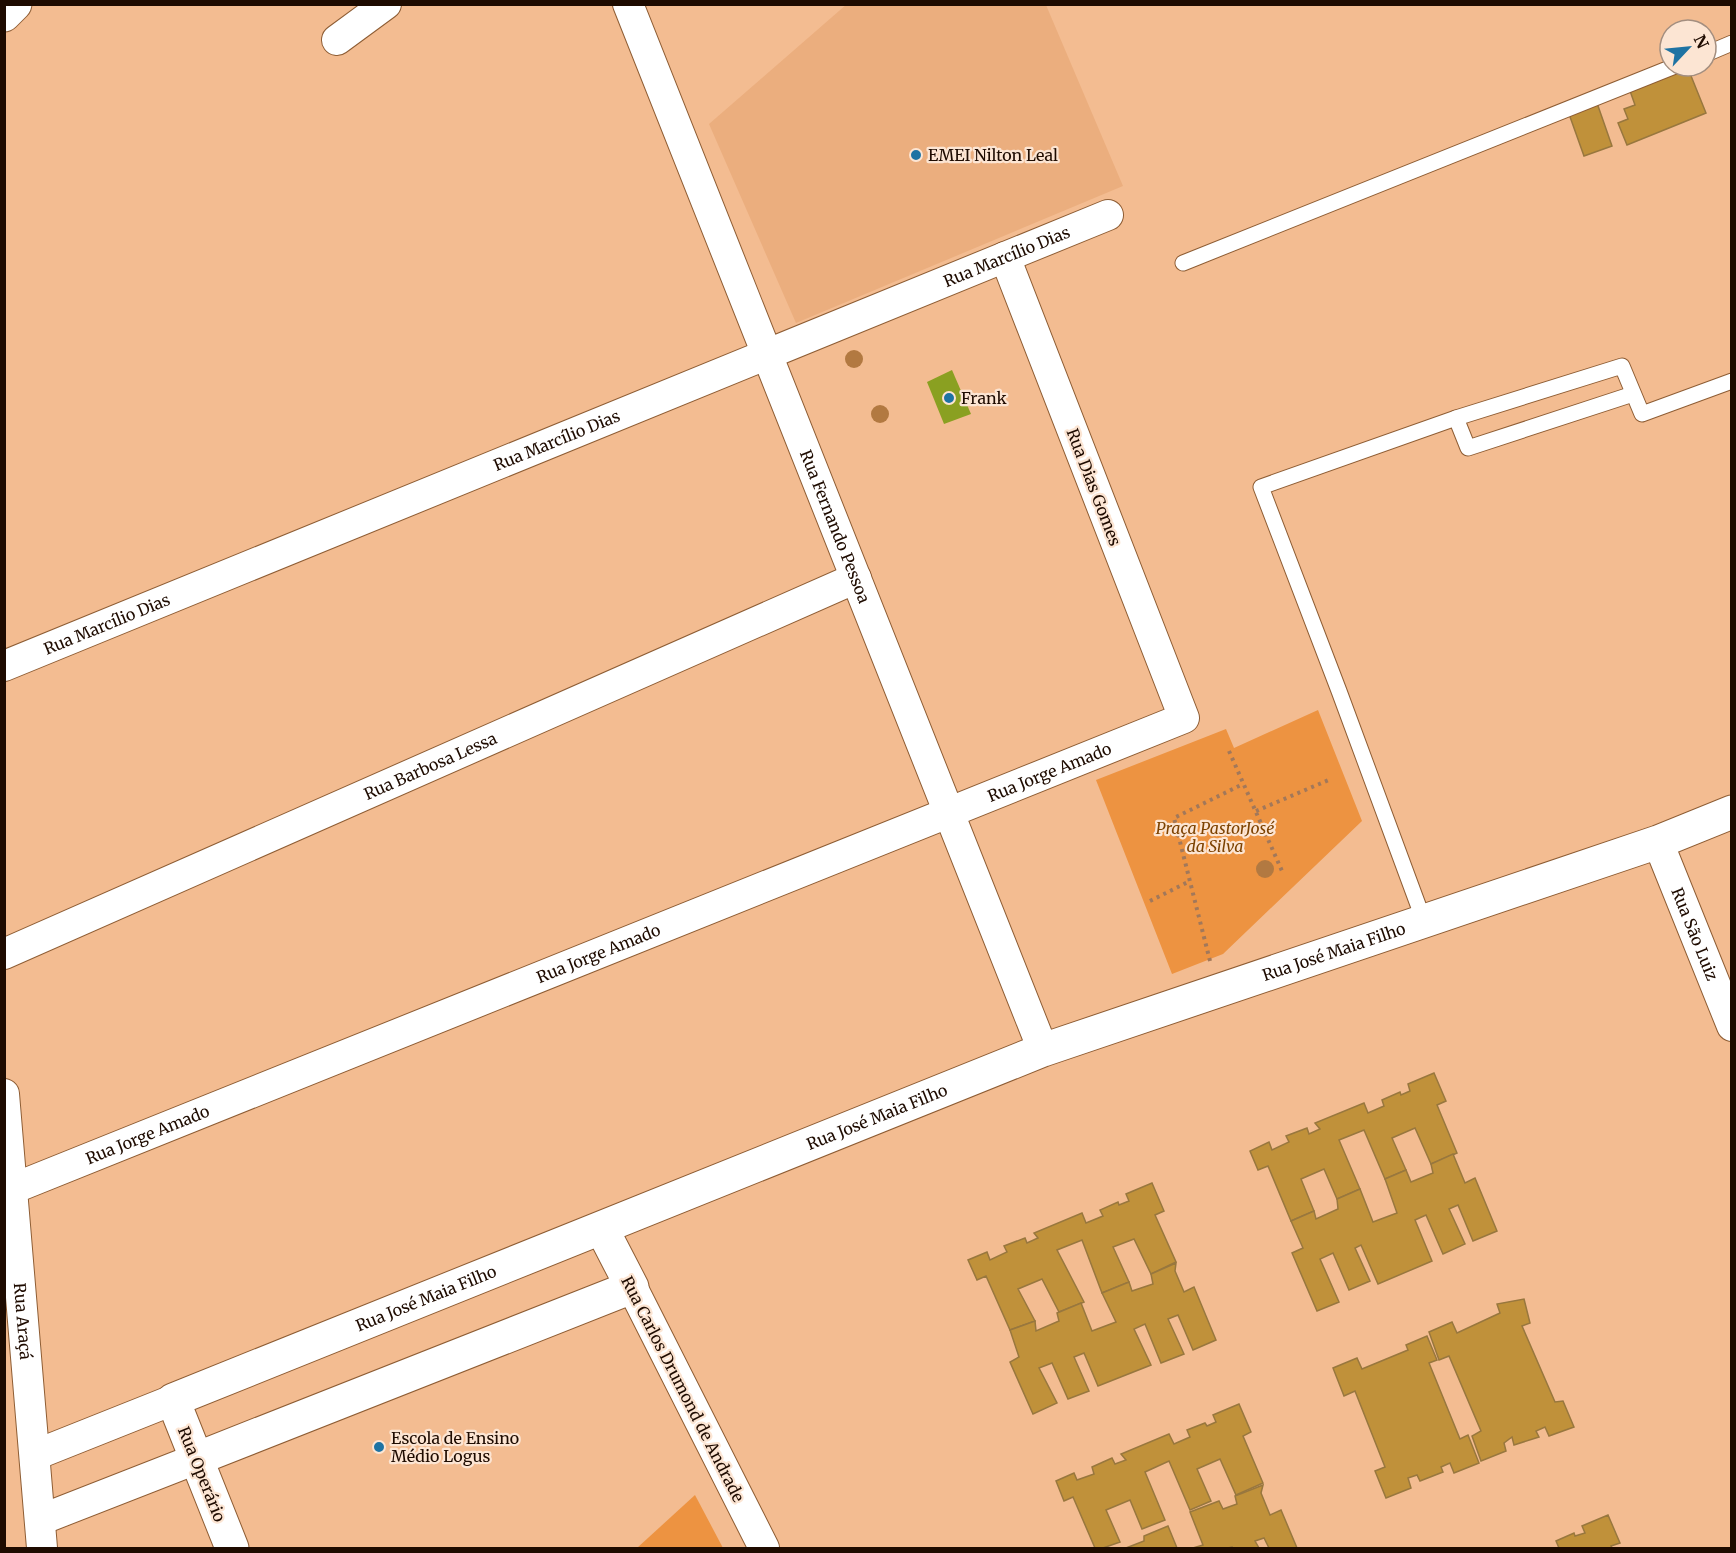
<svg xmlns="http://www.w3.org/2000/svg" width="1736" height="1553" viewBox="0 0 1736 1553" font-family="Merriweather,serif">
	<rect width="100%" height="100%" fill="#f3bc91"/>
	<polygon fill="#ebae7e" points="847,4 1046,5 1123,186 796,323 709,124"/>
	<g fill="#ed9341">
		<polygon points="1318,710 1362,821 1223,954 1172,974 1096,780 1226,729 1234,748"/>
		<polygon points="695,1495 723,1548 637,1548"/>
	</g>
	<polygon fill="#8aa021" points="952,370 971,414 944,424 927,382"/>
	<g fill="#c0913a" stroke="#98773e" stroke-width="1.5">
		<polygon points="1685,66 1687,66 1706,113 1627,145 1618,123 1628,119 1624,109 1635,105 1629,88"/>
		<polygon points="1597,103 1612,146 1584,156 1569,114"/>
		<polygon points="1434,1073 1446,1101 1437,1105 1457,1153 1431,1164 1415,1128 1392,1138 1406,1170 1385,1179 1364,1130 1339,1140 1360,1189 1337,1199 1324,1169 1301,1179 1314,1211 1291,1221 1268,1166 1258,1170 1250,1151 1269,1142 1272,1150 1289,1142 1286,1136 1307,1128 1309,1134 1320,1129 1315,1123 1364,1103 1368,1113 1384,1106 1382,1100 1400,1092 1401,1095 1410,1091 1408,1084"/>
		<polygon points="1453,1154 1465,1183 1475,1178 1497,1231 1473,1241 1458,1205 1449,1209 1465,1244 1443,1254 1426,1215 1415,1220 1432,1261 1378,1284 1361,1245 1355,1248 1370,1281 1349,1290 1333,1253 1320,1259 1339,1302 1317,1311 1292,1253 1303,1248 1291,1221 1314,1211 1316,1219 1338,1209 1337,1199 1360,1189 1373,1222 1397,1213 1385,1179 1406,1170 1411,1182 1433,1173 1431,1164"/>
		<polygon points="1152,1183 1164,1211 1155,1215 1176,1262 1151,1274 1134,1239 1113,1247 1129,1282 1102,1293 1082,1240 1057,1250 1084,1302 1059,1312 1042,1279 1018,1289 1035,1321 1010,1330 986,1276 977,1280 968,1260 987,1252 990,1260 1007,1252 1004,1246 1025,1238 1027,1243 1038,1238 1034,1233 1082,1213 1086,1223 1103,1216 1100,1210 1118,1202 1119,1205 1129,1201 1126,1194"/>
		<polygon points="1176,1263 1175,1271 1184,1292 1194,1287 1216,1340 1193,1350 1178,1315 1168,1319 1184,1354 1161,1363 1145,1324 1134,1329 1151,1365 1098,1386 1084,1353 1074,1357 1089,1391 1068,1399 1052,1363 1039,1368 1057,1403 1033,1414 1010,1362 1019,1357 1010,1330 1035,1321 1036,1331 1059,1321 1057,1313 1081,1303 1092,1331 1116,1322 1102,1293 1129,1282 1132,1291 1153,1284 1151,1274"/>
		<polygon points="1524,1299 1530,1323 1522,1326 1555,1402 1563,1401 1574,1427 1549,1436 1545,1427 1536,1431 1539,1437 1514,1445 1512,1437 1504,1443 1506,1451 1481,1461 1472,1436 1481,1431 1449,1356 1439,1360 1429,1332 1452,1322 1457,1333 1500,1313 1497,1304"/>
		<polygon points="1427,1336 1437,1360 1429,1363 1460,1439 1468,1435 1479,1463 1454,1473 1450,1463 1441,1467 1443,1472 1420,1481 1417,1475 1408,1478 1411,1488 1386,1498 1375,1471 1385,1467 1355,1391 1344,1396 1333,1368 1357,1358 1362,1369 1408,1350 1406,1345"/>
		<polygon points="1239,1404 1251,1432 1243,1436 1263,1483 1236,1495 1220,1459 1197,1469 1211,1501 1190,1510 1169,1461 1145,1472 1165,1520 1142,1529 1130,1500 1106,1510 1120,1542 1103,1548 1095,1548 1073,1497 1064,1501 1056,1481 1074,1473 1077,1480 1094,1474 1092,1467 1112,1458 1115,1464 1126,1460 1121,1454 1169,1434 1174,1444 1190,1437 1187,1430 1205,1423 1207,1426 1216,1422 1213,1415"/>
		<polygon points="1263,1485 1261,1493 1270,1515 1281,1510 1297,1548 1269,1548 1264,1538 1255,1541 1259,1548 1232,1548 1232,1547 1228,1548 1193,1548 1203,1545 1190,1512 1219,1501 1223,1509 1237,1504 1235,1496"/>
		<polygon points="1608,1515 1620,1543 1611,1546 1612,1548 1557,1548 1559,1548 1556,1541 1574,1533 1575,1536 1585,1533 1582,1526"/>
		<polygon points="1168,1526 1177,1548 1126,1548 1144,1541 1144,1536"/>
	</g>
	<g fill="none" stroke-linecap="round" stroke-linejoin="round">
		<g stroke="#8e5d34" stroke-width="17">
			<g id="lane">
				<polyline points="1706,54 1732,43"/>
				<polyline points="1183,263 1675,66"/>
				<polyline points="1456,418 1468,448 1633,394"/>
				<polyline points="1424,921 1339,691 1261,487 1456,418 1622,366 1642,414 1732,381"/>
			</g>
		</g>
		<g stroke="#8e5d34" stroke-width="32">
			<g id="street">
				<path id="s1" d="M628 4 1043 1050"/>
				<polyline points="337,40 386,4"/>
				<path id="s2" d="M4 666 1108 215"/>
				<path id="s3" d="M1658 842 1732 1026"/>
				<path id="s4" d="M4 954 856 578"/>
				<path id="s5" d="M4 1094 42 1548"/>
				<path id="s6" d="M12 1189 1184 718 1005 257"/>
				<polyline points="632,1287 764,1548"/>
				<polyline points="35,1455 173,1400"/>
				<polyline points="40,1520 196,1459"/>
			</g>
		</g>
		<g stroke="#8e5d34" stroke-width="35">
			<g id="secondary">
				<polyline points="4,15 15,4"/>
				<polyline points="196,1459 632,1287 602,1229"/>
				<path id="s7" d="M232 1548 173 1400 1043 1050 1658 842 1732 812"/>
			</g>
		</g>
		<g stroke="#a2785a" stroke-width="4" stroke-dasharray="3 4.5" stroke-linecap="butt">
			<polyline points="1229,751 1282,871"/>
			<polyline points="1256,811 1331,779"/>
			<polyline points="1150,901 1190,881"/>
			<polyline points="1210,961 1174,818 1243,784"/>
		</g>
		<use href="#lane" stroke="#fff" stroke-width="15"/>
		<use href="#street" stroke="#fff" stroke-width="30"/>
		<use href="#secondary" stroke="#fff" stroke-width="33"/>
	</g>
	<g fill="#b27941">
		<circle cx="854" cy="359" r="9"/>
		<circle cx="880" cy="414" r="9"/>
		<circle cx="1265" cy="869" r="9"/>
	</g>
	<g fill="#1e73a3" stroke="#fce5d3" stroke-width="2">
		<circle cx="916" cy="155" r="6"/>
		<circle cx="949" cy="398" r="6"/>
		<circle cx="379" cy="1447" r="6"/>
	</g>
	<g text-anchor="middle" stroke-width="4.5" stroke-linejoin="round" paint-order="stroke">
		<g font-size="16" fill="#1e0b00" stroke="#fce5d3" text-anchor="start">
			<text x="928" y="161">EMEI Nilton Leal</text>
			<text x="961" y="404">Frank</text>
			<text x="391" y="1444">Escola de Ensino<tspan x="391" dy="18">Médio Logus</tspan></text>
		</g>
		<g font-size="16" fill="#1e0b00" stroke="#fce5d3">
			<text dy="6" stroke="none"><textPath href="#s2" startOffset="1083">Rua Marcílio Dias</textPath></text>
			<text dy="6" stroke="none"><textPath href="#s2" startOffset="597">Rua Marcílio Dias</textPath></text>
			<text transform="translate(1094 487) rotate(69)" y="6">Rua Dias Gomes</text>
			<text dy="6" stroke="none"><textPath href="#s1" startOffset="562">Rua Fernando Pessoa</textPath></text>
			<text dy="6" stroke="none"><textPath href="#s2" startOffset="111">Rua Marcílio Dias</textPath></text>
			<text dy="6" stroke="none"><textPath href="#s4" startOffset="466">Rua Barbosa Lessa</textPath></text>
			<text dy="6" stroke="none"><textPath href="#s6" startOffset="1118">Rua Jorge Amado</textPath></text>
			<text dy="6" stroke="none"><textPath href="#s3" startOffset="99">Rua São Luiz</textPath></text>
			<text dy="6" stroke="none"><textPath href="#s7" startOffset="1404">Rua José Maia Filho</textPath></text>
			<text dy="6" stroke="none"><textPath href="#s6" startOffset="632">Rua Jorge Amado</textPath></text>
			<text dy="6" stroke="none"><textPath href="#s7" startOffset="918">Rua José Maia Filho</textPath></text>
			<text dy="6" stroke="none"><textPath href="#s6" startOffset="146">Rua Jorge Amado</textPath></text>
			<text dy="6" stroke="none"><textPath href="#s7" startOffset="432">Rua José Maia Filho</textPath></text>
			<text dy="6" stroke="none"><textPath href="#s5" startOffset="228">Rua Araçá</textPath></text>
			<text transform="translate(683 1389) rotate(63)" y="6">Rua Carlos Drumond de Andrade</text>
			<text transform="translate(202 1474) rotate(68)" y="6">Rua Operário</text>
		</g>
		<g font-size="16" font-style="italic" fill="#7d4200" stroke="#fce5d3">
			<text x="1215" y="834">Praça PastorJosé<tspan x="1215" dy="18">da Silva</tspan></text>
		</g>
	</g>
	<rect width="1736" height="1553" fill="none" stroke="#1e0b00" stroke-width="12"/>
	<g transform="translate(1688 48) rotate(64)"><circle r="28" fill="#fce5d3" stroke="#a38e7f" stroke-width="1.5"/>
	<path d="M0-4.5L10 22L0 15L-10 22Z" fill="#1e73a3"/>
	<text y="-9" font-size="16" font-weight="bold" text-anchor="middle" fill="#1e0b00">N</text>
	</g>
</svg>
